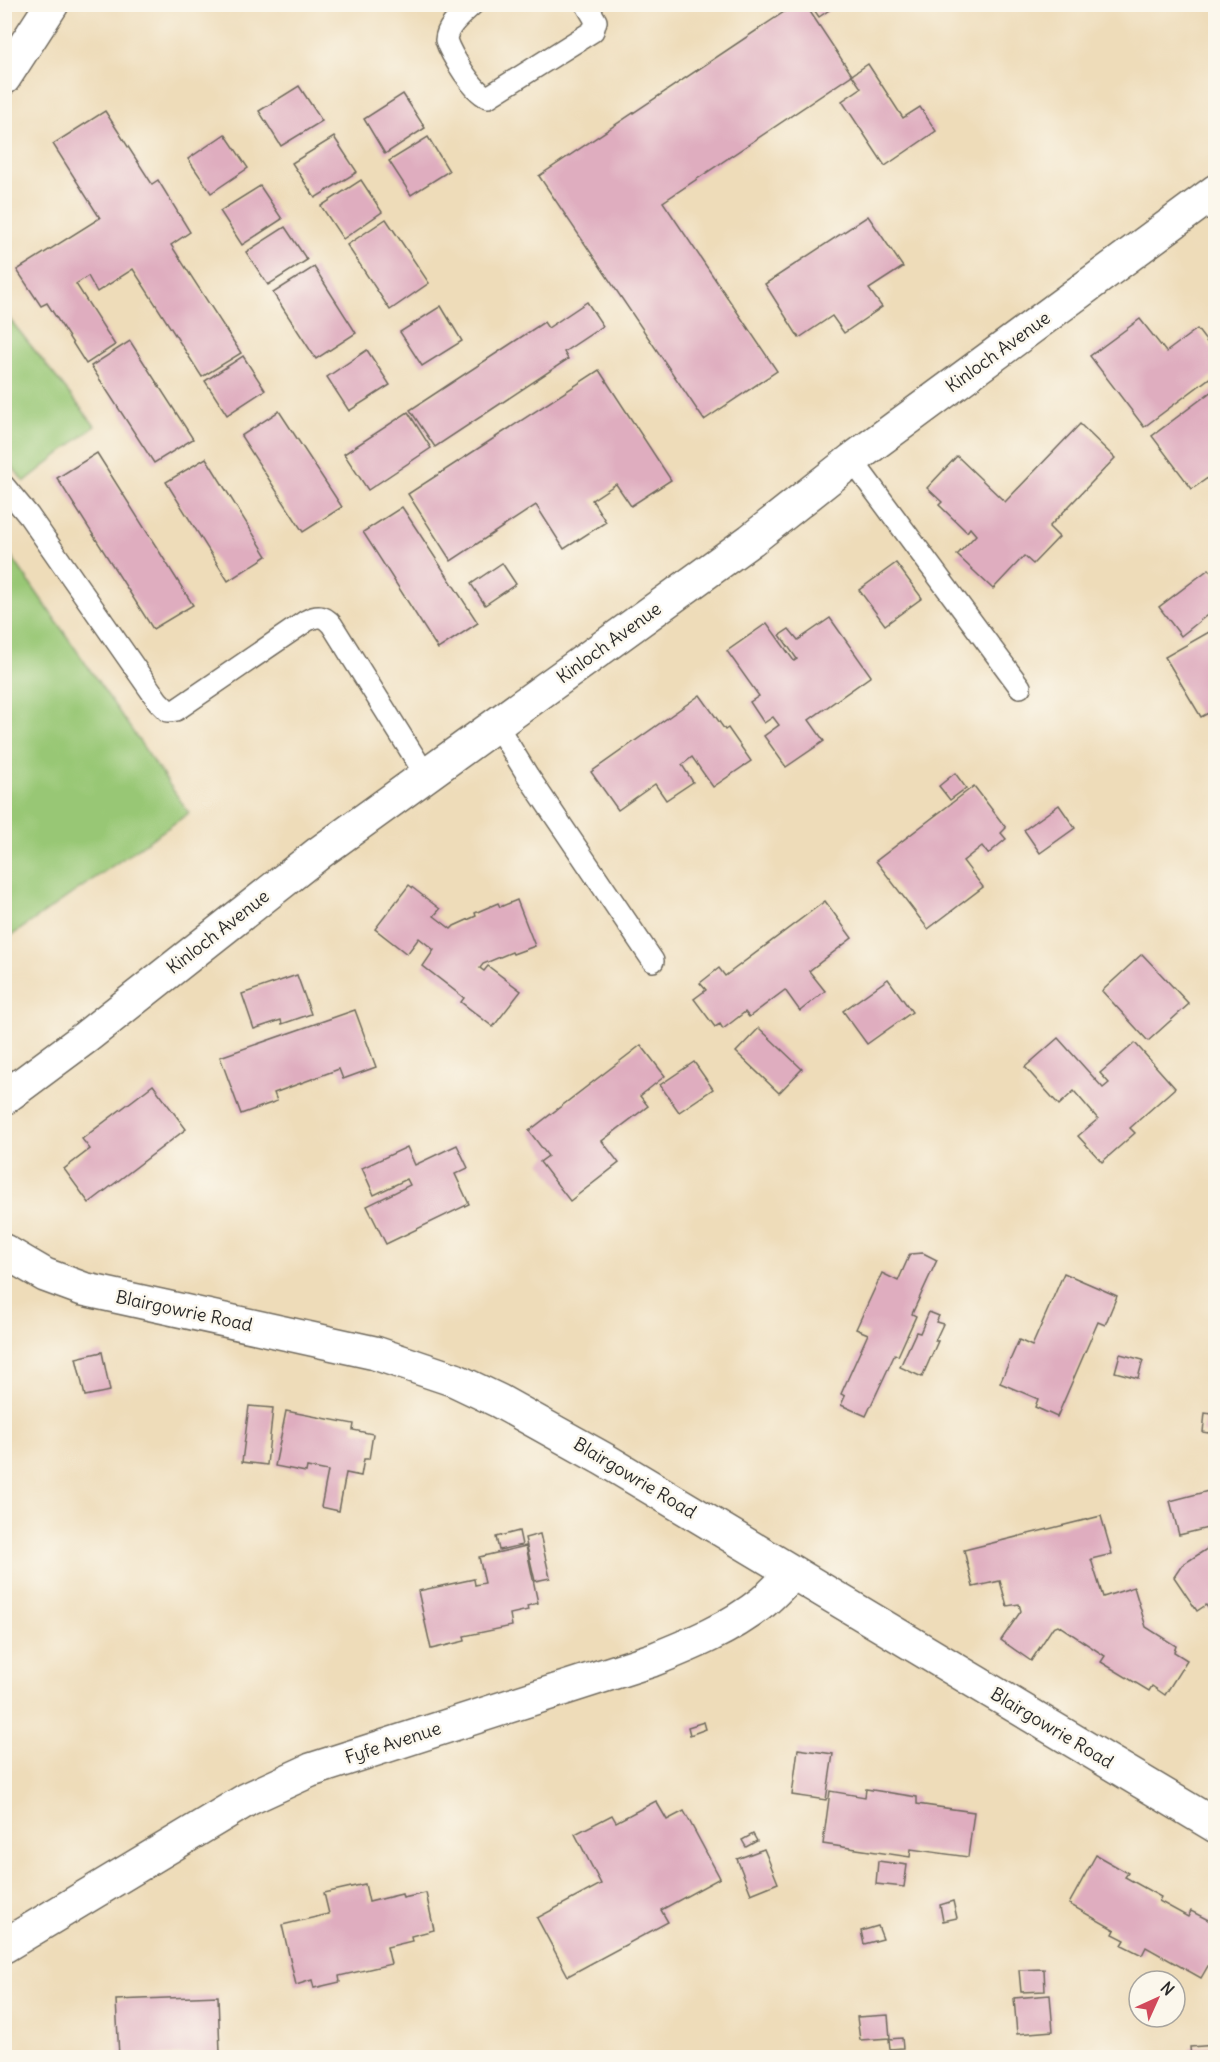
<svg xmlns="http://www.w3.org/2000/svg" width="1220" height="2062" viewBox="0 0 1220 2062" font-family="Delius,sans-serif">
	<rect width="100%" height="100%" fill="#fbf7ec"/>
	<filter id="ink" filterUnits="userSpaceOnUse"><feTurbulence type="fractalNoise" baseFrequency=".0167" numOctaves="2"/><feDisplacementMap in="SourceGraphic" scale="12" xChannelSelector="R" yChannelSelector="G"/><feConvolveMatrix kernelMatrix="1 2 1 2 8 2 1 2 1" color-interpolation-filters="sRGB"/></filter>
	<filter id="wash" filterUnits="userSpaceOnUse"><feTurbulence type="fractalNoise" baseFrequency=".008" numOctaves="4" result="noise"/><feDisplacementMap in="SourceGraphic" scale="24" xChannelSelector="R" yChannelSelector="G"/><feGaussianBlur stdDeviation="1.35" result="paint"/><feColorMatrix in="noise" values="0 0 0 0 0 0 0 0 0 0 0 0 0 0 0 0 0 1.4 0 .05"/><feComposite in="paint" operator="in"/></filter>
	<g filter="url(#wash)">
		<rect width="100%" height="100%" fill="#eedcb9"/>
		<g fill="#98c775" stroke="#627950" stroke-width="1.5">
			<polygon points="4,312 95,426 24,482 5,457"/>
			<polygon points="5,547 189,813 5,940 4,940"/>
		</g>
		<g id="blocks">
			<g fill="#dfadbf">
				<polygon points="796,4 805,4 852,75 663,202 777,371 704,420 539,176"/>
				<polygon points="810,4 838,4 819,17"/>
				<polygon points="868,64 903,118 920,107 936,131 885,166 842,101 861,88 852,75"/>
				<polygon points="299,86 322,121 281,146 259,111"/>
				<polygon points="403,94 425,128 385,154 364,119"/>
				<polygon points="105,111 152,184 158,180 190,232 171,245 241,353 202,377 133,269 97,292 88,276 76,284 115,345 86,364 47,303 41,306 17,270 100,218 53,144"/>
				<polygon points="225,134 248,168 211,193 188,159"/>
				<polygon points="334,137 357,172 315,198 292,163"/>
				<polygon points="428,137 449,171 411,195 389,161"/>
				<polygon points="361,180 382,212 343,239 321,206"/>
				<polygon points="260,186 282,219 242,245 220,211"/>
				<polygon points="868,216 903,267 869,289 882,307 844,333 832,316 799,338 765,284"/>
				<polygon points="386,219 429,283 390,310 347,245"/>
				<polygon points="285,227 307,260 268,285 246,252"/>
				<polygon points="314,267 356,333 316,359 273,293"/>
				<polygon points="587,302 603,326 564,352 568,359 435,447 410,410 544,322 548,328"/>
				<polygon points="441,306 462,341 422,366 400,332"/>
				<polygon points="1140,319 1166,352 1197,329 1216,354 1216,373 1144,427 1090,356"/>
				<polygon points="130,341 193,439 154,463 91,366"/>
				<polygon points="367,350 390,385 349,411 327,377"/>
				<polygon points="243,356 265,390 227,415 205,381"/>
				<polygon points="599,370 671,480 631,506 616,484 592,500 606,522 564,549 536,505 451,561 408,494"/>
				<polygon points="1216,388 1216,472 1192,489 1152,436"/>
				<polygon points="279,411 342,507 303,532 241,436"/>
				<polygon points="408,412 431,448 368,490 344,454"/>
				<polygon points="1080,424 1115,458 1049,527 1059,537 1033,564 1024,556 993,589 957,555 976,535 970,528 967,532 939,505 942,502 927,488 957,456 1005,502"/>
				<polygon points="97,453 193,605 153,629 57,478"/>
				<polygon points="206,458 267,556 228,581 166,482"/>
				<polygon points="402,507 478,623 438,649 363,532"/>
				<polygon points="502,563 516,584 485,605 471,584"/>
				<polygon points="896,563 922,598 885,625 859,590"/>
				<polygon points="1209,569 1216,577 1216,608 1181,636 1159,607"/>
				<polygon points="830,618 871,676 809,720 824,741 786,767 764,736 779,725 773,717 764,723 750,702 759,696 727,651 767,623 794,661 797,659 780,635 789,629 798,640"/>
				<polygon points="1216,628 1216,709 1201,717 1165,657"/>
				<polygon points="700,695 725,730 728,728 751,761 713,787 692,757 682,765 693,782 666,800 655,784 618,810 591,772"/>
				<polygon points="955,773 966,788 950,800 939,786"/>
				<polygon points="974,786 1006,828 1001,833 1006,839 988,854 982,846 963,861 983,887 928,929 876,861"/>
				<polygon points="1059,805 1075,828 1040,853 1024,830"/>
				<polygon points="409,885 440,909 434,916 451,929 454,926 476,916 475,913 498,903 500,907 517,900 535,946 513,954 512,952 483,964 480,968 484,971 488,966 521,991 493,1027 461,1002 464,998 423,966 434,950 419,938 407,954 375,929"/>
				<polygon points="825,901 852,938 809,971 825,991 800,1011 785,990 749,1017 745,1012 723,1029 720,1024 715,1027 694,999 706,990 700,983 719,968 725,976"/>
				<polygon points="1142,954 1189,1004 1148,1041 1102,991"/>
				<polygon points="297,975 311,1014 282,1024 281,1020 254,1029 242,994"/>
				<polygon points="888,979 912,1012 867,1044 843,1011"/>
				<polygon points="355,1010 376,1067 343,1079 339,1069 274,1093 277,1101 241,1114 220,1057"/>
				<polygon points="759,1028 802,1069 779,1093 736,1052"/>
				<polygon points="1058,1038 1103,1088 1109,1083 1100,1073 1135,1043 1175,1088 1130,1128 1135,1133 1102,1162 1078,1136 1098,1119 1074,1091 1059,1105 1025,1067"/>
				<polygon points="641,1045 665,1076 640,1096 648,1106 602,1141 619,1163 570,1201 540,1162 548,1156 529,1131"/>
				<polygon points="694,1062 713,1089 679,1112 660,1085"/>
				<polygon points="153,1085 186,1129 89,1203 64,1169 90,1149 82,1139"/>
				<polygon points="457,1145 468,1168 455,1174 469,1204 386,1244 367,1206 410,1185 407,1179 374,1195 362,1168 407,1147 415,1165"/>
				<polygon points="923,1253 937,1260 912,1314 916,1316 898,1356 895,1354 866,1416 841,1405 845,1396 841,1394 868,1334 856,1329 882,1273 898,1281 910,1254"/>
				<polygon points="1064,1273 1117,1296 1105,1325 1098,1322 1057,1417 1035,1407 1038,1399 1000,1383 1019,1340 1032,1346"/>
				<polygon points="929,1312 939,1316 936,1322 943,1324 935,1341 938,1341 922,1377 900,1367 916,1332 920,1333"/>
				<polygon points="102,1352 110,1391 85,1396 76,1358"/>
				<polygon points="1120,1354 1143,1360 1138,1378 1115,1372"/>
				<polygon points="1214,1398 1216,1434 1203,1432 1205,1413 1212,1414"/>
				<polygon points="249,1406 273,1408 267,1465 242,1462"/>
				<polygon points="286,1411 354,1424 353,1430 373,1434 369,1459 364,1459 361,1476 346,1473 339,1511 321,1507 328,1471 307,1467 306,1472 275,1466"/>
				<polygon points="1216,1489 1216,1526 1179,1535 1170,1501"/>
				<polygon points="1101,1516 1112,1554 1091,1559 1103,1597 1134,1587 1146,1627 1176,1646 1174,1652 1187,1660 1165,1695 1152,1686 1149,1691 1101,1662 1105,1656 1058,1625 1053,1627 1031,1661 1001,1640 1021,1611 1019,1604 1007,1606 1000,1581 973,1587 964,1550"/>
				<polygon points="519,1531 522,1545 499,1550 496,1537"/>
				<polygon points="540,1534 550,1578 535,1581 525,1538"/>
				<polygon points="1216,1543 1216,1619 1206,1605 1197,1611 1174,1577 1182,1565"/>
				<polygon points="526,1546 538,1603 527,1606 528,1610 510,1614 512,1626 464,1636 465,1641 431,1649 418,1591 474,1579 475,1585 485,1583 479,1557"/>
				<polygon points="704,1722 706,1729 690,1735 688,1727"/>
				<polygon points="798,1749 833,1754 826,1800 792,1795"/>
				<polygon points="866,1789 917,1797 917,1804 974,1812 968,1857 911,1849 910,1857 823,1844 830,1791 865,1797"/>
				<polygon points="656,1801 667,1820 684,1811 720,1878 661,1910 668,1922 568,1976 537,1918 601,1884 575,1834 612,1815 616,1822"/>
				<polygon points="753,1834 757,1841 746,1847 742,1840"/>
				<polygon points="764,1849 778,1883 751,1894 737,1859"/>
				<polygon points="1096,1855 1128,1873 1125,1877 1161,1897 1159,1901 1188,1917 1191,1911 1216,1924 1216,1952 1201,1978 1146,1947 1142,1955 1122,1945 1125,1940 1113,1934 1115,1930 1069,1904"/>
				<polygon points="878,1861 907,1865 904,1887 876,1884"/>
				<polygon points="365,1884 369,1902 402,1894 403,1898 426,1893 434,1930 411,1936 412,1941 387,1947 391,1964 339,1976 340,1982 314,1988 312,1980 296,1985 282,1925 329,1914 324,1893"/>
				<polygon points="953,1901 957,1918 943,1921 940,1905"/>
				<polygon points="878,1926 883,1939 864,1944 861,1931"/>
				<polygon points="1044,1969 1045,1991 1021,1992 1019,1970"/>
				<polygon points="1050,1995 1053,2031 1017,2034 1014,1998"/>
				<polygon points="218,1996 220,2053 119,2057 116,2000"/>
				<polygon points="888,2015 890,2038 860,2040 857,2017"/>
				<polygon points="902,2038 903,2048 890,2049 889,2039"/>
				<polygon points="1216,2045 1216,2058 1191,2058 1190,2047"/>
				<polygon points="1083,2054 1083,2058 1058,2058 1058,2056"/>
			</g>
		</g>
	</g>
	<g filter="url(#ink)">
		<use href="#blocks" fill-opacity="0" stroke="#6f695d" stroke-width="1.5"/>
		<g fill="none" stroke-linecap="round" stroke-linejoin="round">
			<g stroke="#6f695d" stroke-width="24">
				<g id="lane">
					<path d="M473 4C463 14 447 25 446 40 450 53 475 95 488 97L593 31 596 21 586 4"/>
					<polyline points="852,460 1020,687"/>
					<path d="M4 486 29 516 158 701 168 711 176 710 306 621C317 615 324 615 332 625L425 774"/>
					<polyline points="496,724 528,776 653,961"/>
				</g>
			</g>
			<g stroke="#6f695d" stroke-width="36">
				<g id="street">
					<polyline points="4,78 52,4"/>
					<polyline points="4,1098 86,1037 319,853 751,540 852,460 1216,191"/>
					<polyline points="4,1251 45,1275 83,1289 375,1353 455,1380 499,1401 605,1460 1216,1826"/>
					<path d="M4 1946 248 1799 311 1770 652 1660C690 1645 731 1628 763 1602 774 1593 783 1582 793 1573"/>
				</g>
			</g>
			<use href="#lane" stroke="#fff" stroke-width="21"/>
			<use href="#street" stroke="#fff" stroke-width="33"/>
		</g>
	</g>
	<g text-anchor="middle" stroke-width="5" stroke-linejoin="round" paint-order="stroke">
		<g font-size="18" fill="#2b2b2b" stroke="#fbf7ec">
			<text transform="translate(998 352) rotate(-36)" y="6">Kinloch Avenue</text>
			<text transform="translate(609 643) rotate(-36)" y="6">Kinloch Avenue</text>
			<text transform="translate(218 932) rotate(-38)" y="6">Kinloch Avenue</text>
			<text transform="translate(184 1311) rotate(12)" y="6">Blairgowrie Road</text>
			<text transform="translate(635 1478) rotate(31)" y="6">Blairgowrie Road</text>
			<text transform="translate(1052 1728) rotate(31)" y="6">Blairgowrie Road</text>
			<text transform="translate(393 1743) rotate(-18)" y="6">Fyfe Avenue</text>
		</g>
	</g>
	<rect width="1220" height="2062" fill="none" stroke="#fbf7ec" stroke-width="24"/>
	<g transform="translate(1157 1999) rotate(45)"><circle r="28" fill="#fbf7ec" stroke="#a8a59f" stroke-width="1.5"/>
	<path d="M0-4.5L10 22L0 15L-10 22Z" fill="#d1495b"/>
	<text y="-9" font-size="16" font-weight="bold" text-anchor="middle" fill="#2b2b2b">N</text>
	</g>
</svg>
